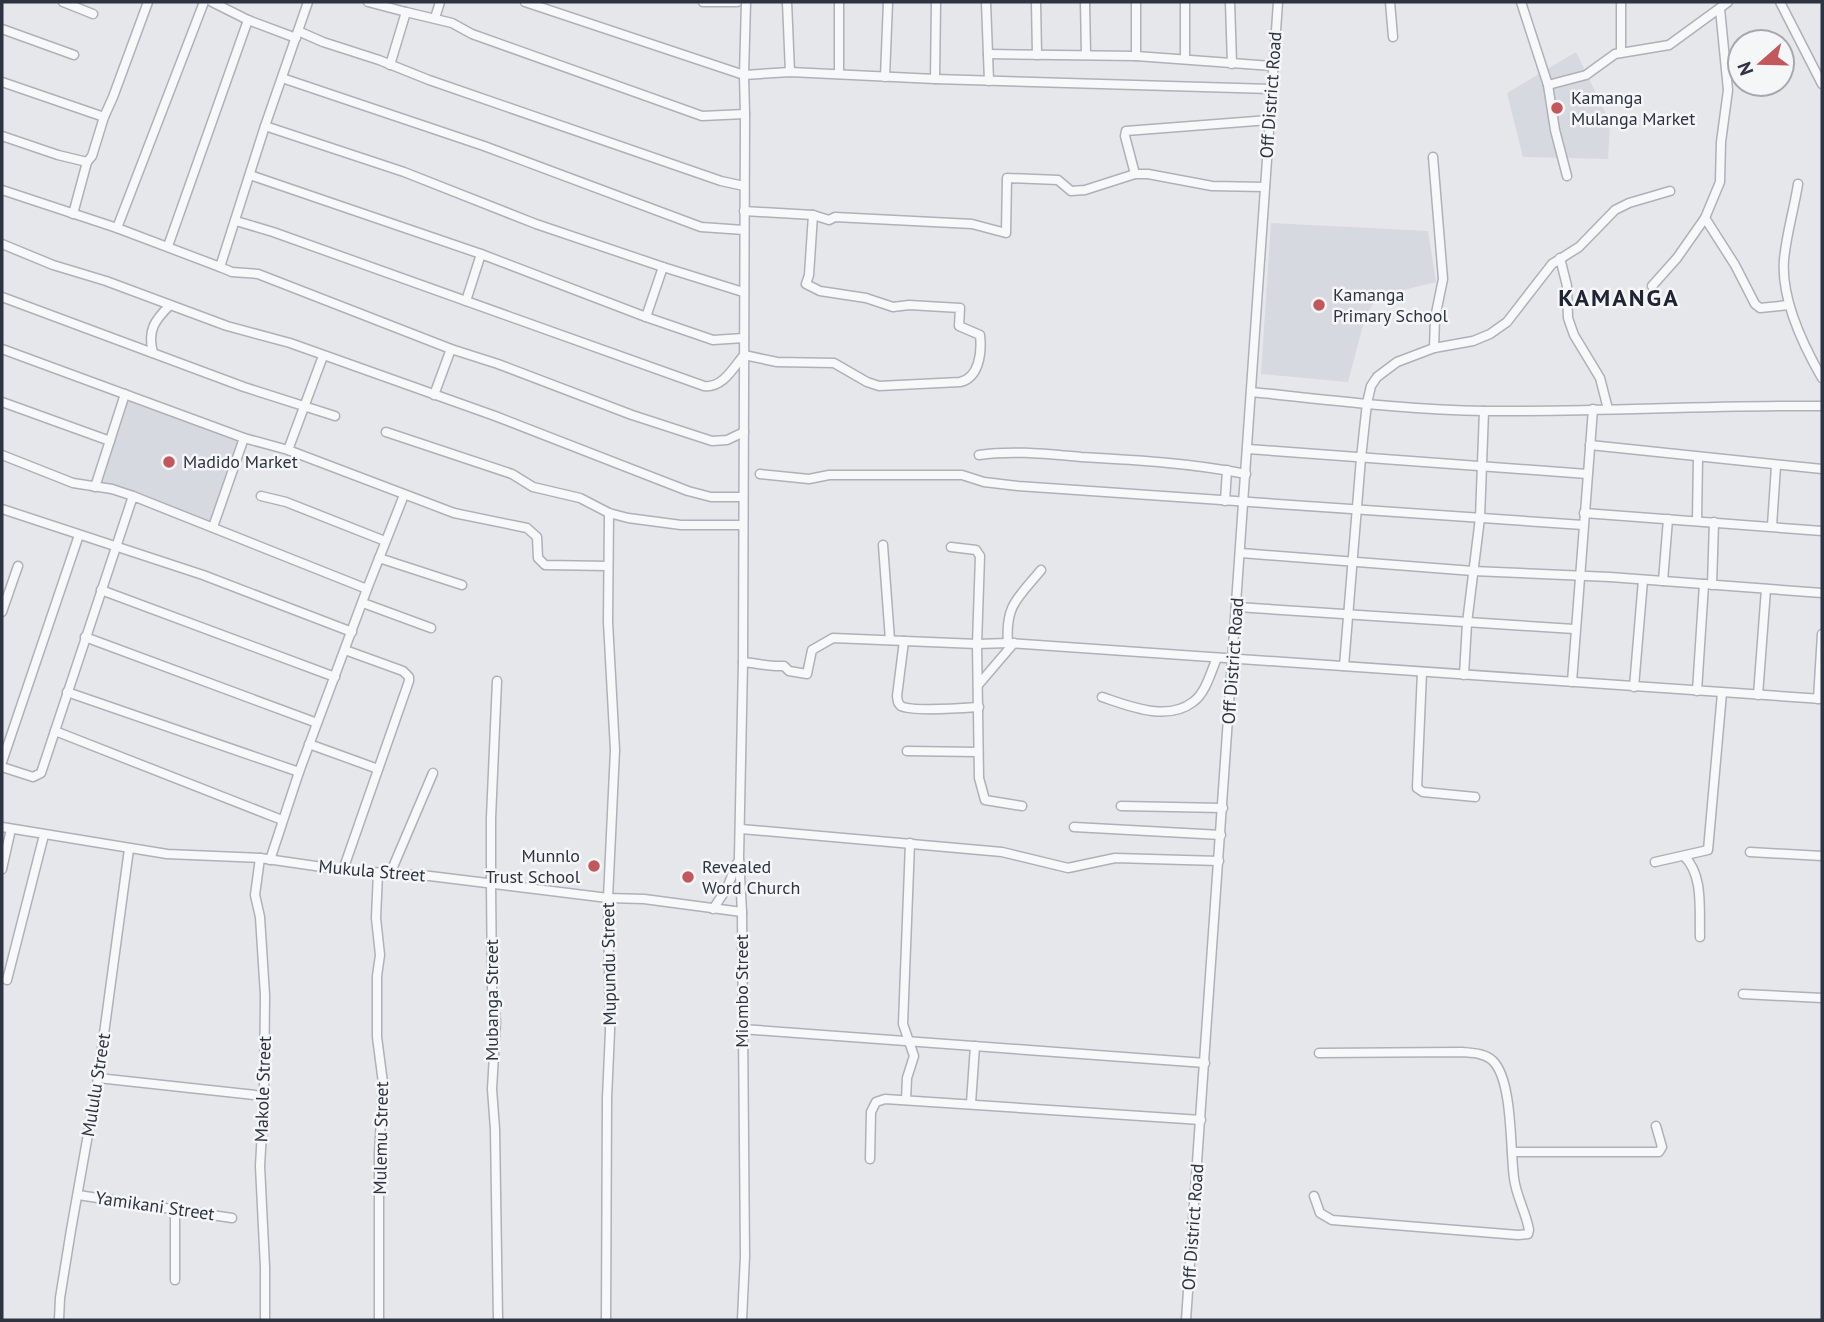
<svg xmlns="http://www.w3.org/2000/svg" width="1824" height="1322" viewBox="0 0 1824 1322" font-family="'PT Sans',sans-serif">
	<rect width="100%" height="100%" fill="#e5e7eb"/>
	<g fill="#d7d9e0">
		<polygon points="1576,52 1610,122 1608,159 1523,157 1507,93"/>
		<polygon points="1271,223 1428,231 1436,282 1379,296 1366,314 1348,382 1261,374"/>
		<polygon points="127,401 239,441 211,524 100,484"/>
	</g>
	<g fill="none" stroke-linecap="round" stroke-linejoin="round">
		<g stroke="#aeb1b8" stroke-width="11">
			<g id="minor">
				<polyline points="63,2 93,14"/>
				<polyline points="212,2 248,20 296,38"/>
				<polyline points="368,2 406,12 390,65"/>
				<polyline points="525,2 744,75 790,72 935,79 1271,89"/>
				<polyline points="703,2 737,2"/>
				<polyline points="787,2 790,72"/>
				<polyline points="986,2 989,81"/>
				<polyline points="1036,2 1037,55"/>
				<polyline points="1085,2 1086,54"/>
				<polyline points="1136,2 1136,56"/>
				<polyline points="1230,2 1232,64"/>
				<polyline points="1390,2 1393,37"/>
				<polyline points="1521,2 1548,85 1555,130 1567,176"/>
				<polyline points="1780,2 1822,84"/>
				<polyline points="406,12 452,23 472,34 702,116 745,114"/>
				<polyline points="435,18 440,2"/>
				<polyline points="2,29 74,55"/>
				<polyline points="298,31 323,42 379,60 429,80 721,181 744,186"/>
				<polyline points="1621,52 1621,2"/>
				<polyline points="988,54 1136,56 1273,66"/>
				<polyline points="1185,59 1185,2"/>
				<polyline points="839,74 839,2"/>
				<polyline points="885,77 888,2"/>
				<polyline points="282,78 484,146 701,227 744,230"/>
				<polyline points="935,79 936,2"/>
				<polyline points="2,82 104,117 113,97 148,2"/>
				<polyline points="1548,85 1586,75 1615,54 1669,45 1728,2"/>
				<polyline points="265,126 404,172 536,224 663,267 743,292"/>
				<polyline points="2,136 58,155 87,162 92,156 104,117"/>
				<polyline points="1433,157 1443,279 1435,318 1434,348"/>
				<polyline points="1135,174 1125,136 1126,131 1269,120"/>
				<polyline points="250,175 481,254 646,317 663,267"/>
				<path d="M1798 184C1794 210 1786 235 1784 260 1781 298 1803 345 1822 378"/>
				<polyline points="2,190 117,228 220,267 265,126 308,2"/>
				<polyline points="744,211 813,215 829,220 835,217 972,224 1006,233 1007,178 1058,180 1071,191 1085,190 1135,174 1148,174 1212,186 1265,187"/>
				<polyline points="73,214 87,162"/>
				<polyline points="1705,218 1735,265 1755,304 1760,308 1789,305"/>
				<path d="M236 221 273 232 704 386C723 388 733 368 744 355L777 362 834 363 867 382 879 386 960 382C979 378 982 353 980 335L959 326 960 308 909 305 893 307 866 298 820 291 806 284 809 275 813 215"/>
				<polyline points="117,228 204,2"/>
				<polyline points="2,244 53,265 106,281 227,326 290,343 495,416 688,491 711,497 743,497"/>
				<polyline points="168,246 248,20"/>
				<polyline points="1560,258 1567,286 1568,318 1574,335 1600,378 1608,409"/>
				<polyline points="220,267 232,272 258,274 451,349 498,364 632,415 712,441 727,440 744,432"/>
				<polyline points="1652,286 1677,258 1705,218 1720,182 1721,142 1728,90 1720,9"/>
				<polyline points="2,297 244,387 335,416"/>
				<polyline points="466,301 481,254"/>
				<polyline points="646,317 713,340 744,338"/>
				<polyline points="2,349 244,438 288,450 454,513 527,528 537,537 538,558 545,565 608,566"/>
				<path d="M153 353C147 330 155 320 170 305"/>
				<path d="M1252 392C1330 400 1408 410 1486 411 1598 412 1710 405 1822 406"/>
				<polyline points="434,395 451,349"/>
				<polyline points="2,402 110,441"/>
				<polyline points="386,432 512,474 533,487 580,498 609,513 628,518 681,525 743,525"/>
				<polyline points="1590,445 1822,469"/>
				<polyline points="1248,449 1587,474"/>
				<polyline points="288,450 323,356"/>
				<polyline points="2,455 73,483 112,489 133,496"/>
				<path d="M979 455C1013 450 1047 454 1081 457 1136 460 1191 463 1246 474"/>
				<polyline points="760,474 809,479 829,475 962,475 984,482 1018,486 1583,525"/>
				<polyline points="95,487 125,394"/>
				<polyline points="261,496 286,502 385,541"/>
				<polyline points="1225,501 1227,470"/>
				<polyline points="2,509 203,575 352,632"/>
				<polyline points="1584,513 1822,531"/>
				<polyline points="1697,521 1698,457"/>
				<polyline points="1772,526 1776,466"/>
				<polyline points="213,527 244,438"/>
				<polyline points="883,545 890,640"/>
				<polyline points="951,547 976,550 980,556 977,644 979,778 985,800 1022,806"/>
				<polyline points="1241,553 1473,571 1610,577 1822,593"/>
				<polyline points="379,558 462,585"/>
				<polyline points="1663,581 1668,519"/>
				<polyline points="1712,585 1714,522"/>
				<polyline points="367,589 404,495"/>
				<polyline points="101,590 335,677"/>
				<polyline points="363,603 431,628"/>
				<polyline points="1237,607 1574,629"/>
				<polyline points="2,612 18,566"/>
				<polyline points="85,637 317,723"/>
				<path d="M904 641 897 696C898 701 897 703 901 706 912 712 965 708 979 707"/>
				<path d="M1008 643C1005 605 1018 598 1041 570"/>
				<path d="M743 662C757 663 769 667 784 666L789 671 807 674 812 650 833 638 977 644 1008 643 1822 699"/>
				<polyline points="1344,666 1361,458 1367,403 1371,386 1377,377 1397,362 1434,348 1473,341 1490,334 1507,322 1552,264 1579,247 1615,210 1629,203 1670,191"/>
				<polyline points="1422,672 1417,788 1423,792 1475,797"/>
				<polyline points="1464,675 1467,623 1480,518 1484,411"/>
				<polyline points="497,681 491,818 491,884 492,988 496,1021 492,1089 495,1129 498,1320"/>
				<polyline points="1572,682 1593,409"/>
				<polyline points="979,684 1014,643"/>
				<polyline points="1634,687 1643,580"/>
				<polyline points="1697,691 1704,584"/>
				<polyline points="67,692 299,772"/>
				<polyline points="1758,695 1766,589"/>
				<path d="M1102 697C1129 706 1167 722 1193 702 1206 693 1211 671 1217 658"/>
				<polyline points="1818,699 1822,634"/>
				<polyline points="55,731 282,820"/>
				<polyline points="309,744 378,769"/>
				<polyline points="907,751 977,752"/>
				<polyline points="2,762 79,535"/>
				<polyline points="2,767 33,777 41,773 133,496 367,589 299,772 270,860"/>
				<polyline points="1121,806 1223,808"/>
				<polyline points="2,827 167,854 260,858 343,870 430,876 608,898 644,899 742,912"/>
				<polyline points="1074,827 1221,835"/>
				<polyline points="741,829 1002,852 1068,868 1115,858 1219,861"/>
				<polyline points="1750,852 1822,856"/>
				<path d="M1684 856C1704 875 1699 911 1700 937"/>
				<polyline points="260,858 255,895 260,917 265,995 264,1096 260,1166 265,1267 265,1320"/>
				<polyline points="1655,862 1708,850 1722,693"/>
				<polyline points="2,869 11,829"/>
				<polyline points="343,870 409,681 409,677 403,671 345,650"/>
				<polyline points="378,873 376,918 380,955 377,976 377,1037 383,1083 379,1154 379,1320"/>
				<polyline points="390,874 433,773"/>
				<polyline points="713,909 727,888 737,863"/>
				<polyline points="7,980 44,835"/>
				<polyline points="1743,994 1822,998"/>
				<polyline points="742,1029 1205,1063"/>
				<polyline points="98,1078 264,1096"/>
				<polyline points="906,1100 907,1078 914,1056 903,1024 910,843"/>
				<polyline points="971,1103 975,1046"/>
				<polyline points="1512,1152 1659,1152 1662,1147 1656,1126"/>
				<polyline points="870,1159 871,1112 876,1102 885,1099 1201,1120"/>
				<polyline points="78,1195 232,1218"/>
				<path d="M1314 1196 1320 1213 1332 1220 1518 1235 1528 1234 1529 1230C1526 1212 1516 1196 1514 1178 1510 1150 1513 1081 1493 1061 1485 1053 1472 1053 1462 1052L1319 1053"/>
				<polyline points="175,1210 175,1280"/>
				<polyline points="59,1320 60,1298 71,1230 98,1078 129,849"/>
				<polyline points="606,1320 607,1098 610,1031 608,898 615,750 608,622 609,513"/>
				<polyline points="742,1320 745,1256 742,912 739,857 743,662 745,114 744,75 746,2"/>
				<polyline points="1186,1320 1278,2"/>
			</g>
		</g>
		<use href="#minor" stroke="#f7f8fa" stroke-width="8"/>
	</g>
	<g fill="#c2575c" stroke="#f4f6f8" stroke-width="2.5">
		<circle cx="1557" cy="108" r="7"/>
		<circle cx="1319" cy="305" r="7"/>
		<circle cx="169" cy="462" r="7"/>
		<circle cx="594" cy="866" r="7"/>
		<circle cx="688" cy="877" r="7"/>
	</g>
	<g text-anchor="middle" stroke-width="5" stroke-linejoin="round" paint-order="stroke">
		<g font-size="18" fill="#2e3342" stroke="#f4f6f8">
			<text transform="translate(1271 95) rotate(-86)" y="6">Off District Road</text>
			<text transform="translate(1233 661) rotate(-86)" y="6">Off District Road</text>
			<text transform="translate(372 871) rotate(5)" y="6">Mukula Street</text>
			<text transform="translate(609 964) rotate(-91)" y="6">Mupundu Street</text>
			<text transform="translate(742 991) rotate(-90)" y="6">Miombo Street</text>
			<text transform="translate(492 1000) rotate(-90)" y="6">Mubanga Street</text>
			<text transform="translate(96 1085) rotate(-81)" y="6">Mululu Street</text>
			<text transform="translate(263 1089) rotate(-88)" y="6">Makole Street</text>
			<text transform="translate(381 1138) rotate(-89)" y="6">Mulemu Street</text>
			<text transform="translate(155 1206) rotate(8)" y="6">Yamikani Street</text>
			<text transform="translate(1193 1227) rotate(-86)" y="6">Off District Road</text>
		</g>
		<g font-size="18" fill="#2e3342" stroke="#f4f6f8" text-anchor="start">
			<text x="1571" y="104">Kamanga<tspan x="1571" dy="21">Mulanga Market</tspan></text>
			<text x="1333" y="301">Kamanga<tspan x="1333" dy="21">Primary School</tspan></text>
			<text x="183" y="468">Madido Market</text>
			<text x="580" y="862" text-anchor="end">Munnlo<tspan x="580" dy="21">Trust School</tspan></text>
			<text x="702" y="873">Revealed<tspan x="702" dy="21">Word Church</tspan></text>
		</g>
		<g font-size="24" font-weight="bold" letter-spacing="2" fill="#202433" stroke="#f4f6f8">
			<text x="1619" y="306">KAMANGA</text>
		</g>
	</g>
	<rect width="1824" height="1322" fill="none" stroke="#2e3342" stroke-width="7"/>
	<g transform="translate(1761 63) rotate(250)"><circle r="33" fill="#f4f6f8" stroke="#a5a8af" stroke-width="2"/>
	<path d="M0-5L12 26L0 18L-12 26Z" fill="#c2575c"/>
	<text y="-10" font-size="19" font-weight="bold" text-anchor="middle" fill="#2e3342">N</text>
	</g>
</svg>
